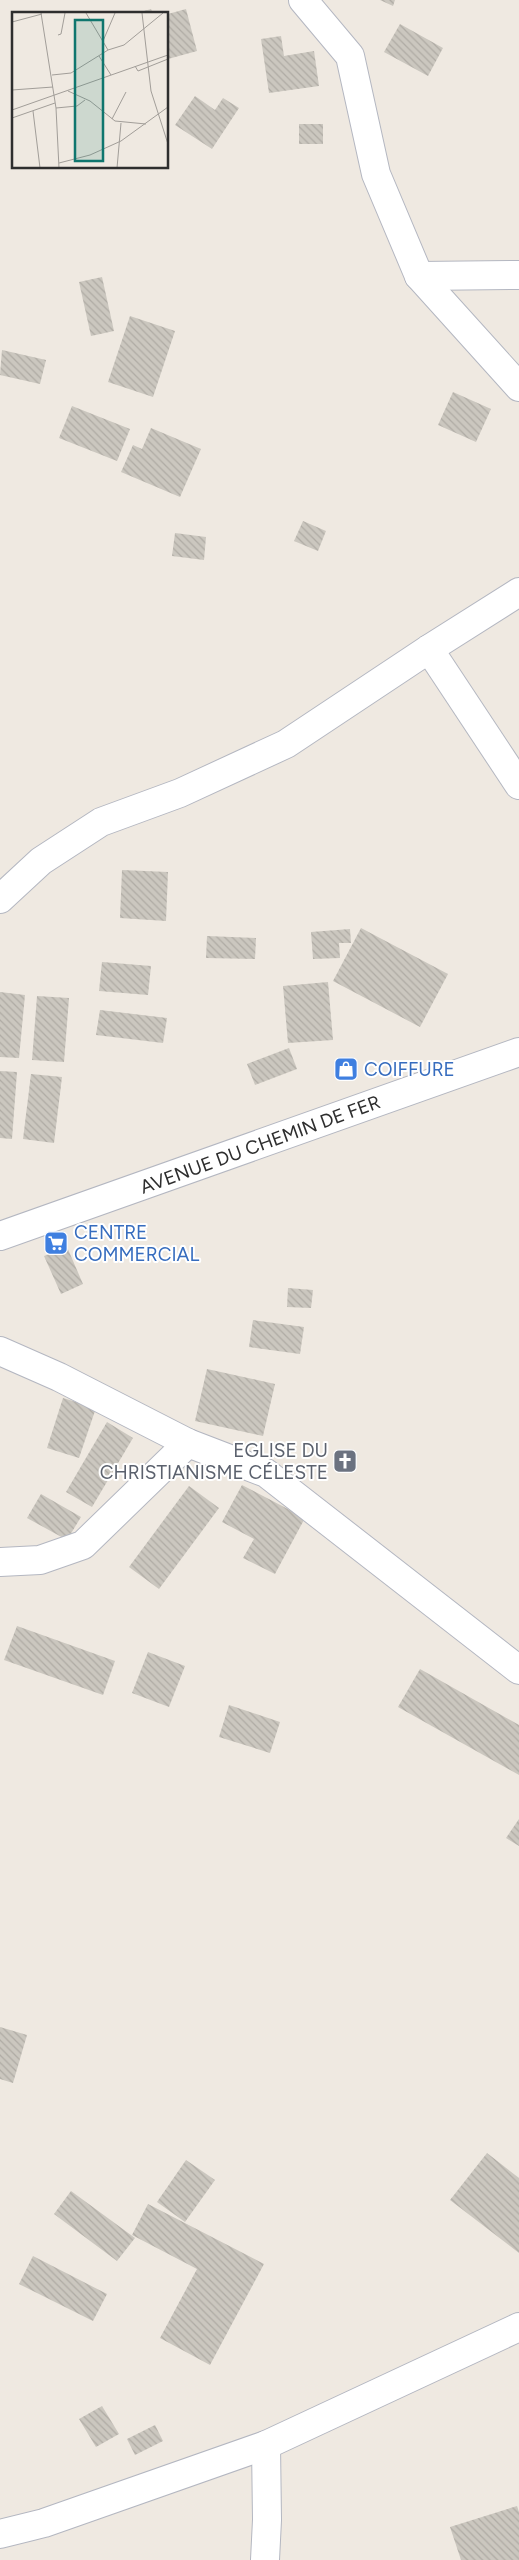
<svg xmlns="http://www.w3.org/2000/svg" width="519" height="2560" viewBox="0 0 519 2560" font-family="Figtree,sans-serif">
	<defs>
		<pattern id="building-back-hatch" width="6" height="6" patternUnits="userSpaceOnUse" patternTransform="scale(1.25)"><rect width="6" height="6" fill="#cbc7bf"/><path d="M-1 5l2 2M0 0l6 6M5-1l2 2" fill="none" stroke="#afaba4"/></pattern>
	</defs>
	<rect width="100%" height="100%" fill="#efe9e1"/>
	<g fill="url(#building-back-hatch)">
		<polygon points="380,0 395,0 393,6"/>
		<polygon points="151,9 153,14 137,14 137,13"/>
		<polygon points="186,9 197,51 168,59 168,14"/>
		<polygon points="400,24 443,48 428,76 384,52"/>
		<polygon points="281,36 284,56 314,51 319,86 269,93 261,39"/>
		<polygon points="195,96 215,110 223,98 239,108 212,149 175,125"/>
		<rect x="299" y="124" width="24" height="20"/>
		<polygon points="102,277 114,331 91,336 79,282"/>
		<polygon points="130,316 175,331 153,397 108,382"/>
		<polygon points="2,350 46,360 40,384 0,375"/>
		<polygon points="453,392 491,409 476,442 438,425"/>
		<polygon points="72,406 130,429 117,461 59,438"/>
		<polygon points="151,428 201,449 180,497 121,472 133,445 142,449"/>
		<polygon points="303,521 326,531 318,551 294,541"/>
		<polygon points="175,533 206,537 204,560 172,556"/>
		<polygon points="122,870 168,872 166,921 120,918"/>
		<polygon points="361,928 448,974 420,1027 333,981"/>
		<polygon points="350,929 351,943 339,943 340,958 313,959 311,932"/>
		<polygon points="207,936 256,938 255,959 206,958"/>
		<polygon points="102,962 151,966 148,995 99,991"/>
		<polygon points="328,982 333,1040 288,1043 283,986"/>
		<polygon points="0,992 25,995 19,1058 0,1057"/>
		<polygon points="37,996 69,998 64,1062 32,1060"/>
		<polygon points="100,1010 167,1018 163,1043 96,1035"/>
		<polygon points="289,1048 297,1069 255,1085 247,1064"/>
		<polygon points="0,1071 17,1072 12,1139 0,1138"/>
		<polygon points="31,1074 62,1077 54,1143 23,1139"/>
		<polygon points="67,1247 83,1284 61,1294 44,1256"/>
		<polygon points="288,1288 313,1290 311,1308 287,1307"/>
		<polygon points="253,1320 304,1327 300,1354 249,1347"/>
		<polygon points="207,1369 275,1384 263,1436 195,1421"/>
		<polygon points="63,1398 96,1408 79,1458 47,1448"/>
		<polygon points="107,1422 133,1438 92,1507 66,1492"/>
		<polygon points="242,1485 305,1518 275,1574 243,1558 254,1539 222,1522"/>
		<polygon points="189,1486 219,1508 159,1589 129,1567"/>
		<polygon points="41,1494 81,1517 67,1540 27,1518"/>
		<polygon points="17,1626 115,1661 103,1695 4,1660"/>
		<polygon points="148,1652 185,1666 169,1707 132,1693"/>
		<polygon points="420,1669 519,1725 519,1775 398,1707"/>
		<polygon points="229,1705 280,1722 270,1753 219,1737"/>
		<polygon points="519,1819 519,1846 506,1838"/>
		<polygon points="0,2027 27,2035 13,2083 0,2079"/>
		<polygon points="487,2153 519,2178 519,2253 450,2200"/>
		<polygon points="186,2160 215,2180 185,2222 157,2202"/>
		<polygon points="71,2191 135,2238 117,2261 54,2214"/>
		<polygon points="148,2204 264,2264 210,2365 160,2338 197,2269 132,2235"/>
		<polygon points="33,2256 107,2294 93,2321 19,2284"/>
		<polygon points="102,2406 119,2434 96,2447 79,2419"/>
		<polygon points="155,2425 163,2441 135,2455 127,2439"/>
		<polygon points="517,2506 519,2512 519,2560 461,2560 450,2527"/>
	</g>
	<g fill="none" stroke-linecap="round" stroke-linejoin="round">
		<g stroke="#b4b7c1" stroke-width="30">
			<g id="minor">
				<polyline points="303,0 350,56 376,174 419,276 519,387"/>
				<polyline points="419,276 519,275"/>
				<polyline points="429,649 519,785"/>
				<polyline points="0,899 41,861 101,822 180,793 286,744 429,649 519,592"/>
				<polyline points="0,1236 519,1052"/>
				<polyline points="0,1351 59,1377 188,1443 266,1473 519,1670"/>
				<polyline points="0,1562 40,1560 83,1545 188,1443"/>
				<polyline points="0,2534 44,2523 266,2445 519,2327"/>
				<polyline points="265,2560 267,2520 266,2445"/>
			</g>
		</g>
		<use href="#minor" stroke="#fff" stroke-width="28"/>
	</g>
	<defs>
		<g id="shop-square" transform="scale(1.25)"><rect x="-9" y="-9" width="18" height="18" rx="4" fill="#3f7fe0" stroke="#fff"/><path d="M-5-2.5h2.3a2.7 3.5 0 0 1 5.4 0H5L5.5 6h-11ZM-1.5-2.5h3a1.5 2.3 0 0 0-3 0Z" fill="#fff"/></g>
		<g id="supermarket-square" transform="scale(1.25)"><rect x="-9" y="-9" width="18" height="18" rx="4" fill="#3f7fe0" stroke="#fff"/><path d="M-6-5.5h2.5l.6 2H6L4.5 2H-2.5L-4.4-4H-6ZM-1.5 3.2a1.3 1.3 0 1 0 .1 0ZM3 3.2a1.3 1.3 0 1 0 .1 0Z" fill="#fff"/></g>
		<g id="church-square" transform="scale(1.25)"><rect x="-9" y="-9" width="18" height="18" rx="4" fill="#6b7280" stroke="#fff"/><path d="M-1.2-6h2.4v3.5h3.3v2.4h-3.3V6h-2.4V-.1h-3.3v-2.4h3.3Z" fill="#fff"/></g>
	</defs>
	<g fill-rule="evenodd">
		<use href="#shop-square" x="346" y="1069"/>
		<use href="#supermarket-square" x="56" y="1243"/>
		<use href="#church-square" x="345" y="1461"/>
	</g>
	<g text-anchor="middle" stroke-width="4" stroke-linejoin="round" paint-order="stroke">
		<g font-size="19" fill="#366cbe" stroke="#fff" text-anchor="start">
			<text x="364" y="1076">COIFFURE</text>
			<text x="74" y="1239">CENTRE<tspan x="74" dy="22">COMMERCIAL</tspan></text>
		</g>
		<g font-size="19" fill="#2e2e2e" stroke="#fff">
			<text transform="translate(260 1144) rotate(-20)" y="7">AVENUE DU CHEMIN DE FER</text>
		</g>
		<g font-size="19" fill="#5b616d" stroke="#fff" text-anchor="end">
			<text x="328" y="1457">EGLISE DU<tspan x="328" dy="22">CHRISTIANISME CÉLESTE</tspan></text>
		</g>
	</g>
	<g transform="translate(12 12)">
		<rect width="156" height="156" fill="#efe9e1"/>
		<path fill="none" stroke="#a29e99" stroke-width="1" d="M29 1 44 96 47 156M74 1 96 38M130 1 139 79 156 132M0 10 30 2M46 23 49 22 53 1M91 29 103 1M87 44 99 63M123 54 126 59 156 47M40 63 59 61 96 38 112 33 151 1M0 78 41 75M56 79 78 89 103 109 134 112M44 96 65 94 73 88M0 98 156 43M21 99 28 156M0 106 43 91M100 107 114 80M47 151 78 143 109 129 156 95M105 156 109 111"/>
		<path fill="#0f766e" fill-opacity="0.15" stroke="#0f766e" stroke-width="2.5" d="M63 8H91V149H63Z"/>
		<rect width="156" height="156" fill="none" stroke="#2e2e2e" stroke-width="2.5"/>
	</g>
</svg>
